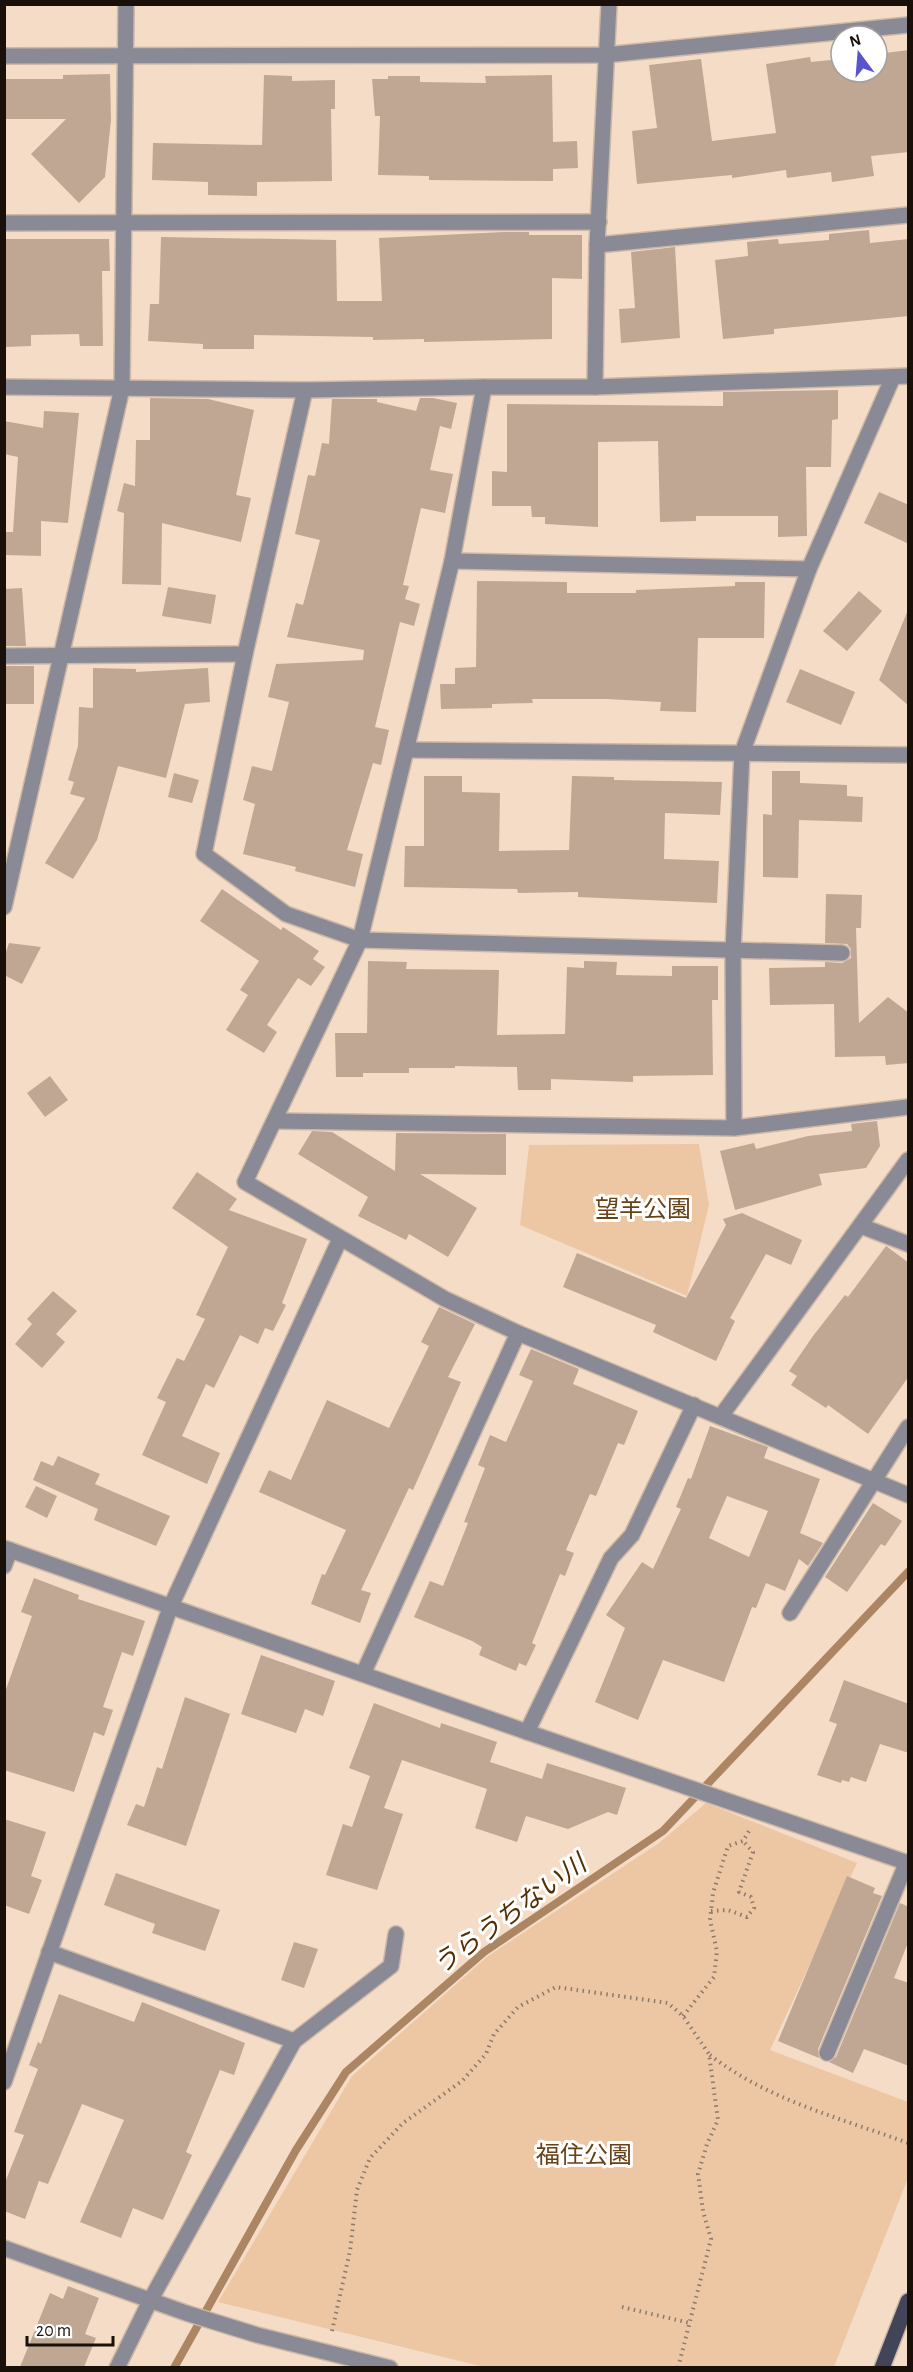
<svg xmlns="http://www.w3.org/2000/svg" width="913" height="2372" viewBox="0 0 913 2372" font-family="'Alegreya Sans','Noto Sans JP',sans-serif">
	<rect width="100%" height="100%" fill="#f5dcc7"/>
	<g fill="#edc7a4">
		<polygon points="699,1144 709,1205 687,1296 520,1225 529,1145"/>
		<polygon points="706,1803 857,1863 770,2050 908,2102 908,2178 834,2367 484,2367 218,2302 352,2076 488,1956 659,1843"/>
	</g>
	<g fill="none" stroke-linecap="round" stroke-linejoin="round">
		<polyline stroke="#ac8562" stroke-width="8" points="174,2368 296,2150 346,2072 484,1952 663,1831 908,1572"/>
	</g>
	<g fill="#bfa793" fill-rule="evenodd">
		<polygon points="909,50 909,152 871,156 874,176 832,182 831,172 787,178 786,170 732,178 732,175 637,184 632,131 657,128 649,65 701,59 712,141 776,133 766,64 810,57 811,62 841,59 841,72 877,72 877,54"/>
		<polygon points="110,74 111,120 105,177 79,203 31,154 66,119 4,119 4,79 63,79 63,75"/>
		<polygon points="264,75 292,76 292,81 335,80 335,109 331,109 332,181 257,182 257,196 208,195 208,182 152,180 153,143 262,145"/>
		<polygon points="552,75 553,142 577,141 578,168 553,169 553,181 429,180 429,176 378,175 380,116 375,116 372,79 388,79 388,76 420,76 420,82 486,83 485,76"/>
		<polygon points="869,230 870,243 909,239 909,316 774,329 774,334 723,339 715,260 748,256 747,242 778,239 779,244 829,240 829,234"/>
		<polygon points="504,232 529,232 529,235 582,235 582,279 552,278 552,339 424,342 424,339 373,340 373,337 254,335 254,349 203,349 203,344 148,341 150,304 159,304 161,237 336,240 337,301 382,301 379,238"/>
		<polygon points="4,239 109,239 110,271 102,271 103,346 80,346 79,334 31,335 31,346 4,347"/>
		<polygon points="675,247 680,338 621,343 619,309 635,308 631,252"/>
		<polygon points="838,390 838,419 832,420 831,467 806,467 807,536 778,537 778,516 696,516 696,521 660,522 658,441 598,442 598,527 545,524 545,517 532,517 531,506 492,506 492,471 507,472 507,404 723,406 723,392"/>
		<polygon points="150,398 208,399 254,410 236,495 251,498 241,542 162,523 161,585 122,584 124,513 117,511 124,483 135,486 136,440 150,440"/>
		<polygon points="420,398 433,398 457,403 451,429 440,426 430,470 453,474 445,513 421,508 403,585 409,586 405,599 420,604 414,626 400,622 375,727 389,730 381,765 373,763 347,850 363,854 355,887 295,871 296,867 243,854 255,804 243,800 252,766 272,771 289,702 268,697 276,664 363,660 364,650 287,637 296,603 303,605 320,540 295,534 308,475 315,476 322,443 329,444 332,399 377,399 377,402 416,411"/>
		<polygon points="44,411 79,413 68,523 41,521 41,556 5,555 6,532 13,532 18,457 4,454 4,421 43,428"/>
		<polygon points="879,492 909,505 909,544 864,523"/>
		<polygon points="477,581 567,582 567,593 636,593 636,590 735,586 735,582 765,582 764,638 698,638 696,712 660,711 661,702 607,699 532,699 533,703 492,704 492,708 441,709 440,684 455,684 455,668 476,667"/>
		<polygon points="168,587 216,595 211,624 162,616"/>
		<polygon points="22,588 26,646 4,646 4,589"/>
		<polygon points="859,591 882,611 847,651 823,631"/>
		<polygon points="908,610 909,610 909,706 879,680"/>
		<rect x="4" y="666" width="30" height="38"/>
		<polygon points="93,668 136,669 136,672 208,668 210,702 185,704 166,778 118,766 97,840 73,879 45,863 85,798 70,794 74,782 68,780 78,746 79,707 93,708"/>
		<polygon points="800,669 855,692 841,725 786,702"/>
		<polygon points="772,771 800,771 800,783 847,785 847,796 863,797 862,822 799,820 798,878 763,877 763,814 772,815"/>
		<polygon points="174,773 199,780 192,803 168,797"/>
		<polygon points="424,776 462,776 462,792 500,793 499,851 569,850 572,776 614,777 614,780 722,782 720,815 665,813 664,859 719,861 717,903 578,897 578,892 518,893 517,889 404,887 405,846 424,846"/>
		<polygon points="222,889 281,930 283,927 319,951 313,959 325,967 311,986 298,978 267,1025 277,1032 264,1053 226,1030 248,995 240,990 259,961 200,921"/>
		<polygon points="826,894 862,895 861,928 856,928 859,1023 888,997 909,1013 909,1063 886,1065 885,1056 835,1057 834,1004 770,1005 769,968 825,967 825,962 842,963 851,958 851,949 847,944 825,943"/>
		<polygon points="9,943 41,947 22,984 4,975 4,958"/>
		<polygon points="368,961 407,962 406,969 499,970 497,1035 565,1034 567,967 584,968 584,961 617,962 616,975 672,976 672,966 718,966 718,1000 712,1000 713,1075 633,1076 633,1082 551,1079 551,1090 518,1090 517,1067 455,1066 455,1068 409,1068 409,1073 363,1073 363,1077 336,1077 335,1033 367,1033"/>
		<polygon points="50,1076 68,1100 45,1117 27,1093"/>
		<polygon points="877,1121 880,1146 866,1168 819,1174 822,1185 735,1210 720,1151 754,1143 756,1149 808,1136 852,1131 851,1124"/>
		<polygon points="312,1131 332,1132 395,1171 396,1133 506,1134 506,1175 420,1174 477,1208 448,1257 409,1234 406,1240 358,1216 368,1197 298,1154"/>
		<polygon points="197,1172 237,1199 229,1210 307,1239 282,1303 286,1305 273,1331 265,1328 258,1344 240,1335 214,1388 206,1384 182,1436 220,1453 207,1484 142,1455 166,1402 157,1398 177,1358 184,1361 205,1319 196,1315 228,1247 172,1208"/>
		<polygon points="742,1213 802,1240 791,1265 766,1254 730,1318 735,1321 716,1361 653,1332 656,1325 563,1287 577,1253 686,1298 726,1225 723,1219"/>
		<polygon points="886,1246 909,1263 909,1376 868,1434 828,1405 826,1408 791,1385 797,1376 789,1371 813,1336 845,1295 848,1297"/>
		<polygon points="53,1291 77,1311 56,1334 65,1342 42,1368 15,1344 32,1324 27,1319"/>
		<polygon points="439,1307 475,1324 448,1377 461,1382 413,1490 409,1488 361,1590 371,1593 360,1623 311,1604 322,1574 325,1575 346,1530 259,1492 269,1470 291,1480 327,1400 389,1428 429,1346 421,1342"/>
		<polygon points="531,1349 579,1369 573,1384 638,1411 624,1445 618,1443 596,1496 590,1494 566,1550 574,1553 565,1576 560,1574 532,1643 536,1645 526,1666 519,1663 516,1671 479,1655 482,1647 472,1641 414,1617 430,1581 443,1586 468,1523 464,1522 485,1468 478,1465 490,1435 506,1442 533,1381 519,1375"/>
		<path d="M710 1426 768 1447 764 1458 820 1479 800 1533 823 1543 808 1566 799 1559 785 1591 766 1583 756 1608 752 1607 724 1682 663 1660 638 1720 595 1702 625 1628 606 1615 642 1562 653 1569 681 1509 676 1507 688 1478 691 1479ZM727 1496 768 1511 749 1557 709 1538Z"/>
		<polygon points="58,1456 100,1474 95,1484 170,1516 156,1546 94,1520 98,1509 33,1480 41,1461 53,1466"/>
		<polygon points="36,1486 57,1496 47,1518 25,1507"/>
		<polygon points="873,1503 902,1521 885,1546 881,1544 847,1592 825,1577"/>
		<polygon points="34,1578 79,1595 78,1599 145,1621 133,1656 122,1652 103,1707 113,1710 104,1736 94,1732 74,1792 4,1770 4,1695 32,1616 21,1612"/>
		<polygon points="261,1655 335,1681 323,1716 305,1709 296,1733 241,1714"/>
		<polygon points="844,1680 909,1704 909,1753 880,1744 866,1782 851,1777 849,1782 842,1780 841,1783 817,1775 837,1724 829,1721"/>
		<polygon points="185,1697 230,1714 186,1846 127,1825 136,1804 144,1807 157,1767 162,1769"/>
		<polygon points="374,1703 440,1728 441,1723 497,1742 490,1762 542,1779 547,1763 626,1788 617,1815 608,1812 568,1829 526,1816 517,1842 475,1828 487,1789 402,1760 384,1808 403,1814 377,1890 326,1875 343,1824 352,1827 370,1776 349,1768"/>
		<polygon points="4,1819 46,1832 31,1876 42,1880 29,1914 4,1905"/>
		<polygon points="116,1873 220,1910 205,1951 152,1933 155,1924 104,1905"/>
		<polygon points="847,1876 875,1888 873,1893 882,1896 818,2049 819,2058 778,2041"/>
		<polygon points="900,1903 909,1907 909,1940 894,1978 909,1983 909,2066 864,2049 853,2073 829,2062 836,2057"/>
		<polygon points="294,1942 318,1949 304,1988 281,1980"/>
		<polygon points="59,1994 134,2022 142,2002 245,2043 234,2075 220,2070 186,2152 192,2155 163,2220 133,2208 121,2238 80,2222 124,2120 82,2104 48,2184 39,2181 25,2219 4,2211 4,2185 24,2135 14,2132 38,2069 29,2065 38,2042 41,2044"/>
		<polygon points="68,2286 99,2298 85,2334 96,2338 84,2367 20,2367 50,2293 63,2299"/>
	</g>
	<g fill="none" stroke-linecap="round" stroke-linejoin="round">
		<g stroke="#cdb7a5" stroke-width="18">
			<g id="street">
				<polyline points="4,56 605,55 908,25"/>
				<polyline points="4,223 599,222"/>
				<polyline points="597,245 908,215"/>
				<polyline points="908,376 595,387 484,387 452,561 360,940 245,1182 445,1299 518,1333 908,1495"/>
				<polyline points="4,387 305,390 484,387"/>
				<polyline points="595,387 597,245 609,4"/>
				<polyline points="305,390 245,654 204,854 286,914 360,940 842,953"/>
				<polyline points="452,561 809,569"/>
				<polyline points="4,656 245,654"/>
				<polyline points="407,750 908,755"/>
				<polyline points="4,907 122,388 126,4"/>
				<polyline points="275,1121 734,1128 908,1107"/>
				<polyline points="734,1128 733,952 742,753 809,569 893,377"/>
				<polyline points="861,1226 908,1244"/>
				<polyline points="721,1416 908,1160"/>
				<polyline points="4,1548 527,1732 908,1863"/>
				<polyline points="4,1566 10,1550"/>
				<polyline points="790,1613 908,1427"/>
				<polyline points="363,1674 518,1333"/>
				<polyline points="527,1732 611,1558 632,1535 694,1405"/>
				<polyline points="49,1952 294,2041"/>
				<polyline points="827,2053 907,1862"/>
				<polyline points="4,2082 170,1608 340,1239"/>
				<polyline points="4,2248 186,2313 257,2335 390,2368"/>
				<polyline points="117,2368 151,2299 294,2041 391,1966 396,1934"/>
			</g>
		</g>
		<g stroke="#cdb7a5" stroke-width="18">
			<polyline id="primary" points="882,2368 908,2301"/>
		</g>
		<g stroke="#8b7a6b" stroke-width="4" stroke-dasharray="1.5 4.5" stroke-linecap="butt">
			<polyline points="711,1911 728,1910 747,1917 754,1908 751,1897 739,1892 753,1852 743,1841"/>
			<polyline points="683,2016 714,1977 717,1951 710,1920 713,1893 728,1846 743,1841 749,1831"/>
			<path d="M710 2055C768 2100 840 2118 908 2143"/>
			<polyline points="622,2307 690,2323"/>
			<polyline points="332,2331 350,2251 357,2190 370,2158 403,2123 462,2081 486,2054 494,2034 518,2007 556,1987 668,2003 683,2016 709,2054 718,2120 707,2144 698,2174 703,2211 711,2239 678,2368"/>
		</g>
		<use href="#street" stroke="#898a96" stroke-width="15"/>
		<use href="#primary" stroke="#424458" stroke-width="15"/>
	</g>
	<g text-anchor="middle" stroke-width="6" stroke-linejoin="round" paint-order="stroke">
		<g font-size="24" fill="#694116" stroke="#fff">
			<text x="643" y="1217">望羊公園</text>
			<text x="584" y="2163">福住公園</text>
		</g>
		<g font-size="26" font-style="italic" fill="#542d00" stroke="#fff">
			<text transform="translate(509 1914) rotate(-36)" y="9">うらうちない川</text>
		</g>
	</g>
	<rect width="913" height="2372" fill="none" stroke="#181009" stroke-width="12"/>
	<g transform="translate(859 54) rotate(344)"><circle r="28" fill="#ffffff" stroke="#a39f9d" stroke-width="1.5"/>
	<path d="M0-4.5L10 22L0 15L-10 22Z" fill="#5a54cc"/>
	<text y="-9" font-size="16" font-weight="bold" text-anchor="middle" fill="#181009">N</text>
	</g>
	<path d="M27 2336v9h86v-9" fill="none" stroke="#181009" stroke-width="3"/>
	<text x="36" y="2336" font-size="18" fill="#181009" stroke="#ffffff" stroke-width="4.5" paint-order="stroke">20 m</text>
</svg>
